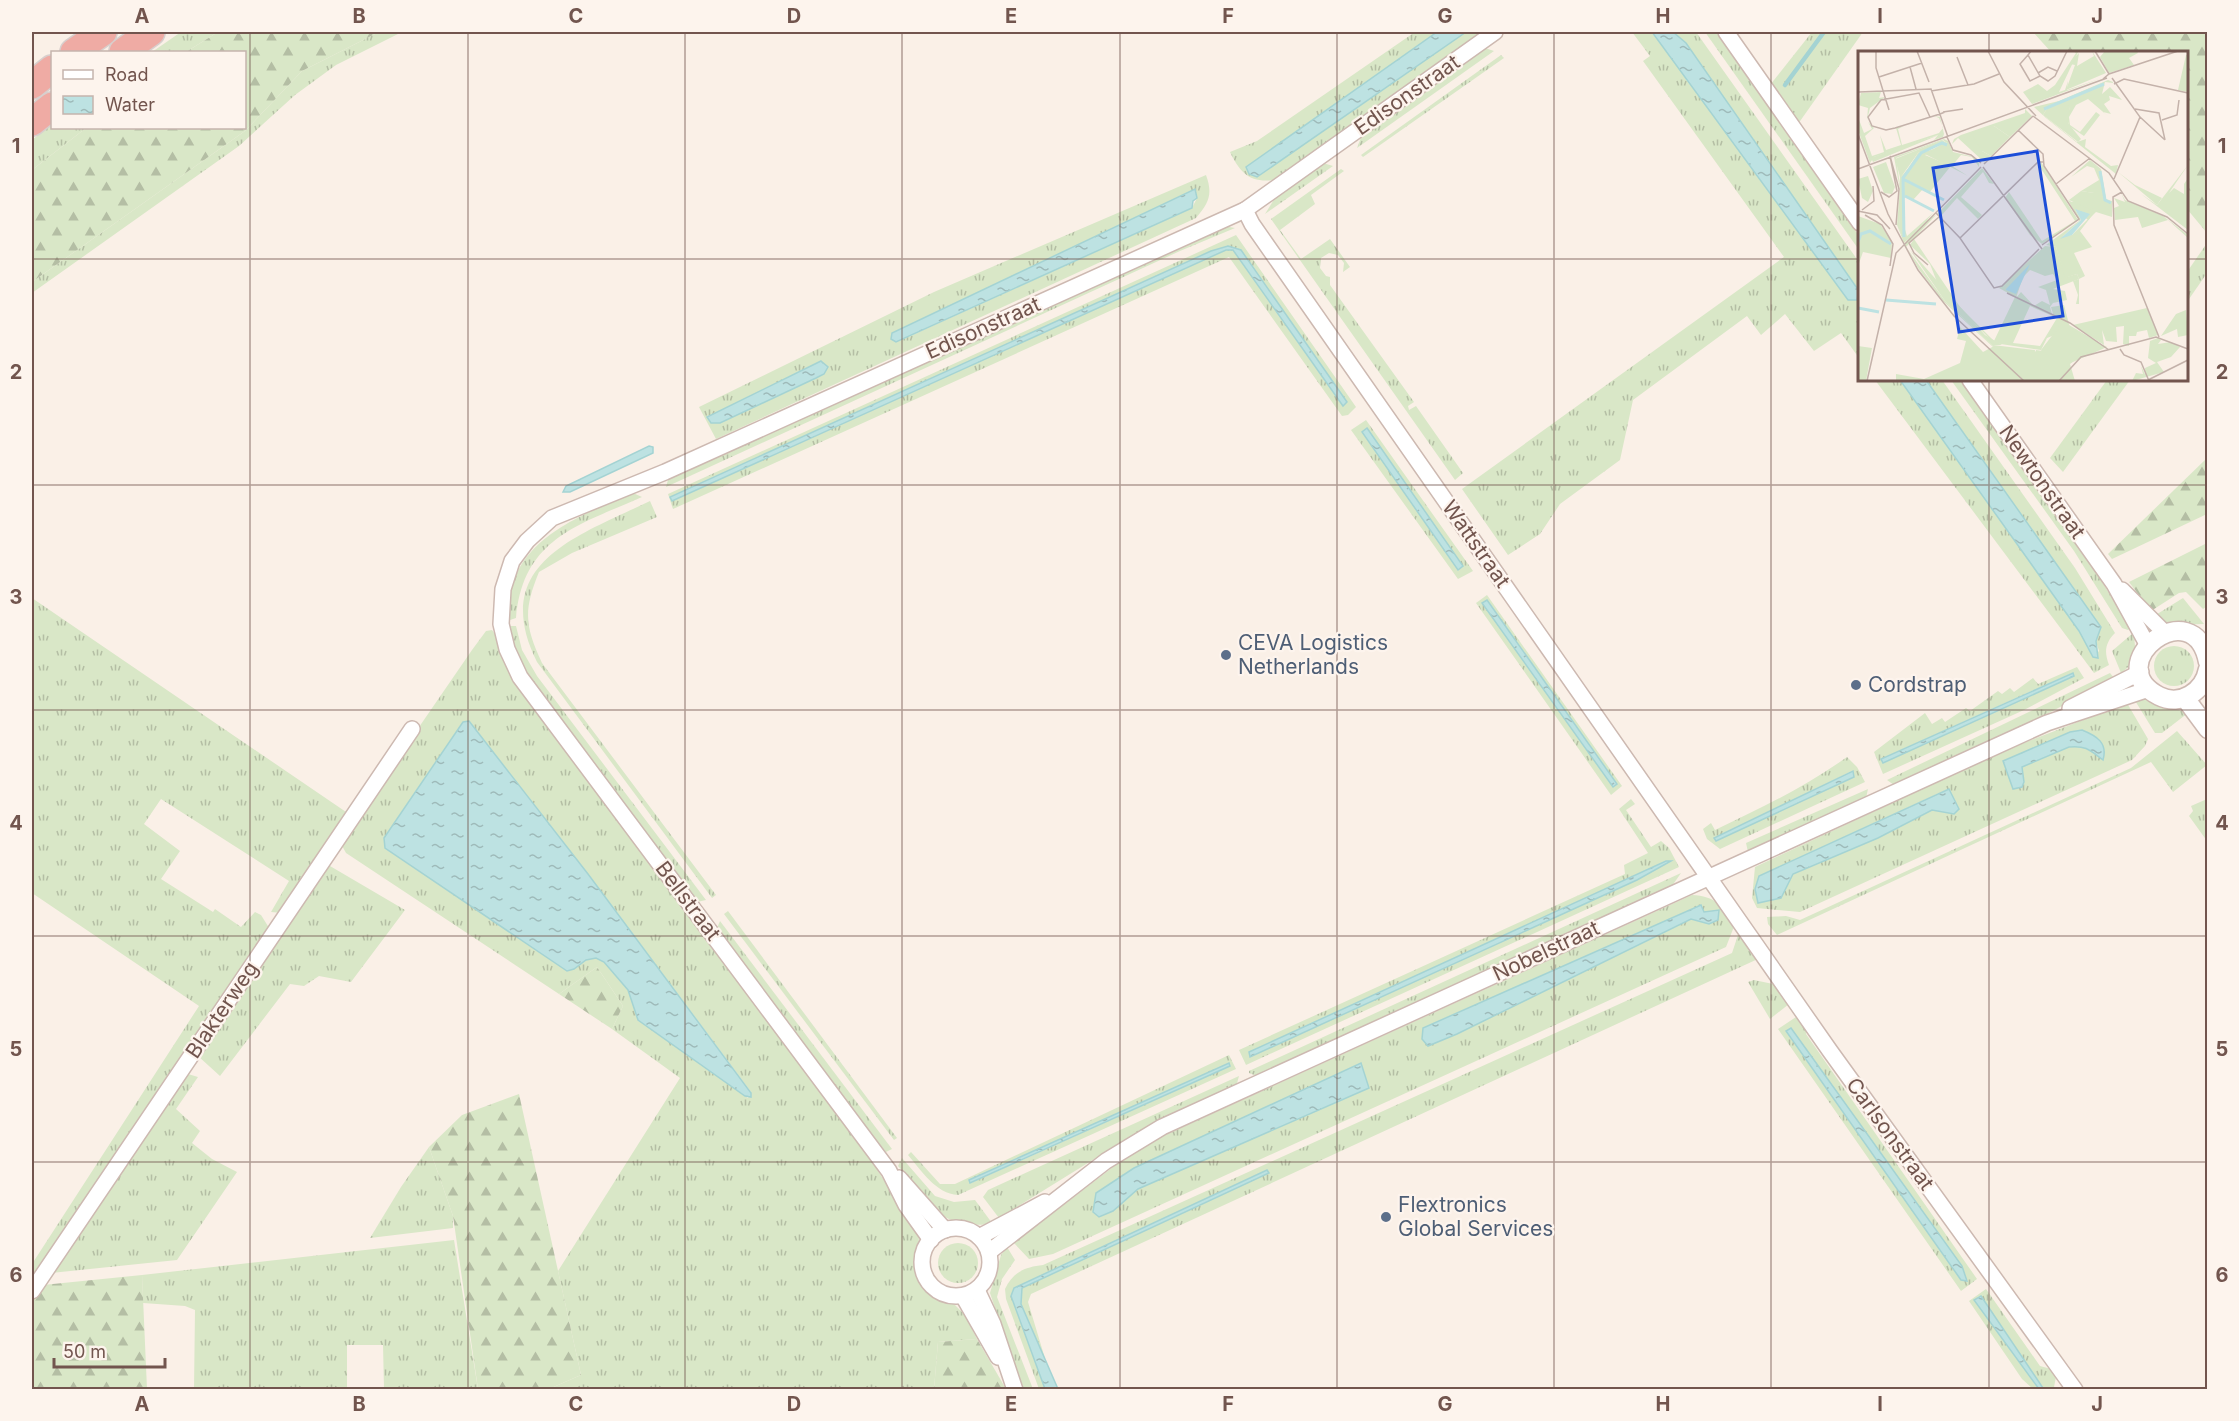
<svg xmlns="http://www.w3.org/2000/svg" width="2239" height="1421" viewBox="0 0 2239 1421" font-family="Inter,sans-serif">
	<defs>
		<pattern id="grass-tufts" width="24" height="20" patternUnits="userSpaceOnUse" patternTransform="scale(1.5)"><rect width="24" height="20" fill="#d9e7c7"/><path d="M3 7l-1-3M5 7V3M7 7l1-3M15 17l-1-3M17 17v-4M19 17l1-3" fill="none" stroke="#b4bea4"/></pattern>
		<pattern id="forest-firs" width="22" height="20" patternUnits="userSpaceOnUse" patternTransform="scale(1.5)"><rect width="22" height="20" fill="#d9e7c7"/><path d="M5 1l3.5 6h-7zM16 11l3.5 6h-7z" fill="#b4bea4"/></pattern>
		<pattern id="water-ripples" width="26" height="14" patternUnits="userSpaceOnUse" patternTransform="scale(1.5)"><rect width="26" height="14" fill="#bde2e2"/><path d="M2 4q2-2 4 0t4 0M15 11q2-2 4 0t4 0" fill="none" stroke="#9ebab9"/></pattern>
	</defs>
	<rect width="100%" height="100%" fill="#faf0e7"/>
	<g fill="url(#grass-tufts)" fill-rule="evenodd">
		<polygon points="181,32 218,32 186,52 152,52"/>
		<polygon points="379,32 402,32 336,65 295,95 239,146 32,293 32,282 245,131 302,71"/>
		<path d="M1415 32H1437L1246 167 1257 177 1466 32H1483L1274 180C1250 183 1240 173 1230 152L1257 141Z"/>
		<polygon points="1632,32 1652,32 1848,300 1857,300 1859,294 1859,358 1841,333 1814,351 1785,314 1761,335 1747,316 1633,400 1620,460 1560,504 1540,534 1508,555 1462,489 1784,257 1643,61 1650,56"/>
		<polygon points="1673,32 1696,32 1859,262 1859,291 1686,43"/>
		<polygon points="1705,32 1716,32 1859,236 1859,250"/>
		<polygon points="1812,32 1863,32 1798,124 1770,85"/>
		<polygon points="1485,48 1494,51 1357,148 1362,135"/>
		<polygon points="1501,55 1504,58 1363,157 1361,155"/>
		<polygon points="52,124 52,128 86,128 32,170 32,140"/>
		<polygon points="1323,163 1333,166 1265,214 1275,198"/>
		<polygon points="1341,169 1344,171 1311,195 1315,204 1280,230 1301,259 1330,239 1350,267 1343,272 1344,263 1338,255 1329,253 1321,258 1320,268 1326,276 1330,277 1330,285 1414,402 1408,406 1409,410 1416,406 1463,473 1455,480 1271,219"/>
		<path d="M1206 175C1213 194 1209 203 1196 218L716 439 699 407 934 292ZM1197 198 1192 208 897 342Z"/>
		<polygon points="1224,226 1235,228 1180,251 666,487 669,476"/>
		<path d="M1236 235 1356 407 1348 415 1342 416 1229 257 673 509 668 494ZM1228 246 1241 250 1347 402 1343 406 1233 250H1226L672 501 671 497 1211 251Z"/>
		<polygon points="2207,243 2207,273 2187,302 2187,272"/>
		<path d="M1875 380H1900L2079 631 2093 657 2099 651 2096 641 2101 627 1926 380H1942L2075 568 2115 633C2105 643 2104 652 2109 665L2094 673Z"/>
		<polygon points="1951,380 1961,380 2068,528 2131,628 2128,630 2122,628 2074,551"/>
		<polygon points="2107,380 2130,380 2063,472 2050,458"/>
		<path d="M1366 420 1473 571 1458 579 1351 430ZM1367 429 1462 566 1363 432Z"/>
		<path d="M633 493 642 497C579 525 523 538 516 618L510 620C502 543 577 517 633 493Z"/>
		<path d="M650 501 657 517 572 553 539 572C523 611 525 626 542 663L716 895 712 898 537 662C488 563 578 536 650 501Z"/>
		<polygon points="1487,595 1622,786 1611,795 1476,603"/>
		<polygon points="32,598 349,814 282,913 271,912 289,881 161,799 144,824 180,851 161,879 213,912 215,909 241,927 255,912 261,915 271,931 32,1283 32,1264 199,1006 32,893"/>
		<polygon points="2183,598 2204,624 2172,625 2154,616"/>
		<polygon points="510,626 516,626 522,650 537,676 706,900 697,902 525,670 516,652"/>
		<path d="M492 630 862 1146 919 1235 918 1273 922 1284 930 1294 954 1304 965 1315 977 1339 938 1342 934 1389H549L581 1375 558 1271 680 1078 612 1029 623 1006 597 967 559 994 346 853 340 842 472 650 486 631ZM469 721 588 874 751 1092 748 1098 638 1020 628 990 619 978 604 962 596 958 586 960 385 848 384 838 463 722Z"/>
		<path d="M2133 633C2137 650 2136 663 2121 673L2112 651Z"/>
		<circle cx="2174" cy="666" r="20"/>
		<path d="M2077 667 2084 678 2024 710 1883 774 1874 752 1925 713 1932 724 1942 718 1945 722 1966 708 1970 711 1998 691 2002 694 2010 688 2014 692 2033 678 2038 684ZM2072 673 2074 676 1883 763 1881 759Z"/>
		<polygon points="2110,673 2114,678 2034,721 1894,785 1887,780"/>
		<polygon points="2142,698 2188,713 2162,733 2155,733 2134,699"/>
		<path d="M2127 703 2148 739 2145 746 2132 760 1800 912 1757 908 1752 898 1755 867 2008 749ZM2082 730 2098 757 2094 750 2078 746 2069 747 2022 767 2013 789 2004 761 2070 732ZM1948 789 1958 809 1954 814 1932 810 1878 838 1755 889 1759 876Z"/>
		<polygon points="2177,731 2207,765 2173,792 2151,762 1777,935 1768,924 1767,917 1786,916 1800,920 2131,768"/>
		<path d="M1847 757 1857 767 1865 782 1720 849 1707 839 1703 829 1711 823 1715 830C1761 808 1805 787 1847 757ZM1852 771 1854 777 1716 840 1715 838Z"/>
		<polygon points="1868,789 1866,798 1748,852 1746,843"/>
		<path d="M1631 799 1635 804 1626 810 1651 847 1661 841 1669 848 1679 867 1246 1065 1239 1050 1625 874 1624 865 1648 853 1619 809ZM1666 861H1670L1637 880 1250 1057Z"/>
		<polygon points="2207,799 2207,841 2189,816 2193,811 2191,806"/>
		<polygon points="330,866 405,910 351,982 319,976 304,986 290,984 220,1076 198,1056 323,867"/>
		<polygon points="1681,873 1672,886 1257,1076 1249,1073 1249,1071"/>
		<path d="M1692 895C1715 896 1723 906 1735 924L1726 947 1053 1254 1029 1259 1014 1243 1139 1147ZM1701 905 1703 913 1719 910 1698 920 1691 919 1422 1039 1423 1028ZM1361 1064 1138 1189 1113 1211 1096 1193 1134 1168Z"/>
		<polygon points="728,911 897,1138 894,1140 724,914"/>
		<polygon points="720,921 892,1149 886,1152 864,1126 717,928"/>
		<path d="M1739 932 1760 958 1031 1294 1028 1302 1047 1365 1058 1389H1039L1006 1299 1005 1289C1013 1272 1025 1267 1043 1265L1732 953Z"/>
		<polygon points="1754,980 1773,984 1789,1004 1770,1019 1748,982"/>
		<path d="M1796 1017 1809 1028 1806 1034 1977 1279 1961 1291 1778 1029ZM1786 1031 1966 1276 1961 1280Z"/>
		<path d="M1229 1055 1236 1069 958 1195C936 1194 921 1170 908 1155L911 1152 940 1184H955ZM1230 1066 971 1183 969 1180Z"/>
		<polygon points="188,1074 198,1077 176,1109 200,1131 192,1143 212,1159 237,1172 177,1260 51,1273"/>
		<polygon points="1239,1076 1236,1087 1146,1127 999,1218 983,1197 988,1190"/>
		<polygon points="429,1147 453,1216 453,1228 370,1238 401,1187"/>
		<path d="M902 1158 935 1196 954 1202 975 1200 992 1223C978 1227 957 1224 945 1217L898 1166Z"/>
		<polygon points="454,1240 478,1389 384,1389 383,1345 347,1345 347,1389 194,1389 195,1310 185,1306 143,1303 142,1275"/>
		<circle cx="958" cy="1263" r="20"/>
		<polygon points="1007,1247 1015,1260 1002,1279 997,1297 1033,1389 1022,1389 990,1293 1001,1255"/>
		<polygon points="1986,1289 2040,1366 2051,1369 2056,1377 2054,1387 2040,1389 2043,1388 1980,1296 1974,1300 2039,1389 2033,1389 2022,1379 1969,1301"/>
	</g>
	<g fill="url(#forest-firs)">
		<polygon points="218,32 379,32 302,71 245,131 32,282 32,170 86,128 244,128 244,52 186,52"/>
		<polygon points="2033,32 2207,32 2207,233 2187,209 2186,52 2051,52"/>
		<polygon points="2207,458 2207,514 2112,559 2108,554"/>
		<polygon points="2207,543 2207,606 2203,609 2186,592 2179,593 2151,611 2129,582"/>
		<polygon points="597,967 623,1006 612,1029 559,994"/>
		<polygon points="519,1094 581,1375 549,1389 478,1389 453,1216 429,1147 462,1115"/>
		<polygon points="142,1275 147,1389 32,1390 32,1302 43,1285"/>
		<polygon points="977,1339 1006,1389 934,1389 938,1342"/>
	</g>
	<g fill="url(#water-ripples)" stroke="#a4d3d3" stroke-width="1.5">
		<polygon points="1437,32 1466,32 1257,177 1249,174 1246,167"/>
		<polygon points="1652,32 1673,32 1686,43 1859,291 1857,300 1848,300"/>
		<polygon points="1195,189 1197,198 1193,201 1192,208 896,342 891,339 892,333"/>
		<polygon points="1228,246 1241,250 1347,402 1343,406 1233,250 1226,250 672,501 670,497 1211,251"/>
		<polygon points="821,361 828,367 824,374 816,378 720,423 711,423 707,417"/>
		<polygon points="1900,380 1926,380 2101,627 2096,641 2098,658 2093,657 2079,631"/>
		<polygon points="1367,428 1463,566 1458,570 1362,432"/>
		<polygon points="649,446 653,447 653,453 570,492 563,492 566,486"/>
		<polygon points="1487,600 1617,784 1613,787 1482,603"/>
		<polygon points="2073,673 2074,676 1883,763 1881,759"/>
		<polygon points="469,721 588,874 751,1093 751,1097 745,1096 638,1020 628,990 604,962 596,958 586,960 574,969 567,971 385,848 384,838 463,722"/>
		<path d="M2082 730C2097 736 2108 743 2103 760 2091 751 2086 745 2069 747L2022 767 2024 782 2022 787 2013 789 2003 761 2070 732Z"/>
		<polygon points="1853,771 1854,777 1716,841 1714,838"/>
		<polygon points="1949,789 1959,809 1954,814 1932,810 1878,838 1793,874 1781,898 1758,903 1755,889 1759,876"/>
		<polygon points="1666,861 1671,861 1637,880 1250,1057 1249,1052"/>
		<polygon points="1701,905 1704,912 1719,910 1718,920 1709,924 1691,919 1457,1034 1428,1046 1422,1039 1423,1028"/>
		<polygon points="1791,1028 1962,1266 1967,1281 1961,1280 1786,1031"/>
		<polygon points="1229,1063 1230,1066 970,1183 969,1180"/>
		<polygon points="1361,1063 1369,1088 1138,1189 1113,1211 1099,1217 1093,1212 1096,1193 1134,1168"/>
		<polygon points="1267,1170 1269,1173 1022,1288 1021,1304 1058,1389 1045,1389 1011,1296 1014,1288"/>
		<polygon points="1981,1296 2043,1388 2039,1389 1974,1300"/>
	</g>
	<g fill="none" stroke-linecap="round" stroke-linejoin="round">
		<polyline stroke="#a4d3d3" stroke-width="4.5" points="1785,85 1824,32"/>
		<g stroke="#cdb9b1" stroke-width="18">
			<g id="minor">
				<polyline points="1726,32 1860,223"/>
				<polyline points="1245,210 1252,224 1830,1051 2075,1390"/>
				<polyline points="1970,380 2114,584 2147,644"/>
				<polyline points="2122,590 2165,633"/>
				<polyline points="2070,708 2141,672"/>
				<polyline points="899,1178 945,1230"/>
				<circle cx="956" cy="1262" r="34"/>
				<polyline points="979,1237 1045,1202"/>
				<polyline points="931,1240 906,1205 889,1171 520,677 507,649 501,624 503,589 512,561 527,541 552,518 665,472 1245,210 1495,32"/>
				<polyline points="989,1252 1106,1161 1162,1127 2047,723 2149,689"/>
				<polyline points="977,1290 993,1324 1015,1390"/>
				<polyline points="32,1291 412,729"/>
				<polyline points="963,1296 998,1357"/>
			</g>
		</g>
		<g stroke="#cdb9b1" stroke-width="21">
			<g id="tertiary">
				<path d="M2208 662C2194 589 2097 664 2159 696 2181 707 2204 691 2208 669"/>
				<polyline points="2185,698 2208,729"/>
			</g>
		</g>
		<g stroke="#d8cfcd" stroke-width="30">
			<g id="motorway">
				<polyline points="74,52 103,32"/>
				<polyline points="123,52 151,32"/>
				<polyline points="32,85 52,69"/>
				<polyline points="32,122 52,106"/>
			</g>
		</g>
		<use href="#minor" stroke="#fff" stroke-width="15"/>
		<use href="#tertiary" stroke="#fff" stroke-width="18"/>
		<use href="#motorway" stroke="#efaba4" stroke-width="27"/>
	</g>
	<path fill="none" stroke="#72554e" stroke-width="1.5" stroke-opacity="0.55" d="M250 32V1390M468 32V1390M685 32V1390M902 32V1390M1120 32V1390M1337 32V1390M1554 32V1390M1771 32V1390M1989 32V52M32 259H1860M2186 259H2208M1989 380V1390M32 485H2208M32 710H2208M32 936H2208M32 1162H2208"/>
	<g fill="#5c6f8a" stroke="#fdf4ed" stroke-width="2">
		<circle cx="1226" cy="655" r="6"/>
		<circle cx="1856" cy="685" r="6"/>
		<circle cx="1386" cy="1217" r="6"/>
	</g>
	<g text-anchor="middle" stroke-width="4.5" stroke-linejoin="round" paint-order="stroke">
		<g font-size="21" fill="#72554e" stroke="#fdf4ed">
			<text transform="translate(1407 95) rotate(-35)" y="7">Edisonstraat</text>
			<text transform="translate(983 328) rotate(-24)" y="7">Edisonstraat</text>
			<text transform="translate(2042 482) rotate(55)" y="7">Newtonstraat</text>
			<text transform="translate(1476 544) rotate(55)" y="7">Wattstraat</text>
			<text transform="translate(688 901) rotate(53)" y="7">Bellstraat</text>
			<text transform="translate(1546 951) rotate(-25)" y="7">Nobelstraat</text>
			<text transform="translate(222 1010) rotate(-56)" y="7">Blakterweg</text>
			<text transform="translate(1890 1134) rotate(54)" y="7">Carlsonstraat</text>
		</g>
		<g font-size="21" fill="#4e5e75" stroke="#fdf4ed" text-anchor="start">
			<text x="1238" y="650">CEVA Logistics<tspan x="1238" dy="24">Netherlands</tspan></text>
			<text x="1868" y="692">Cordstrap</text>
			<text x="1398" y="1212">Flextronics<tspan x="1398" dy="24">Global Services</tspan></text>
		</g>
	</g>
	<g transform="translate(1858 51)">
		<rect width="330" height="330" fill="#faf0e7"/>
		<path d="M234 0 248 22 208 39 217 14 212 13 214 9 221 2 219 15 236 5ZM247 0H279L280 2 271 7 276 14 251 22 242 6ZM328 4H330V41L320 39ZM250 29 255 31V32L247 31 244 43 252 36 264 49 251 45 252 49 246 53 253 63 245 61 251 66 230 48 218 54 211 66 212 74 222 81 238 61 242 64 226 85 211 75 209 67 212 56H190L185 64 219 91 228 88 227 96 253 115 260 114 258 123 188 67 176 56 201 50ZM3 42 23 41 21 47 27 46 12 57 9 69 10 57 0 54ZM167 58 174 65 152 86 136 75 124 100 133 105 126 111 100 87 94 93 96 88 103 84 167 62ZM76 65 82 66 86 83 85 86 76 89 80 84 16 106 12 112 0 79V66L6 82 14 78 10 71 16 77 7 85 14 105 26 101 22 84 28 99 43 94 38 77 46 75 40 78 44 94 81 82 85 77 81 67ZM86 88 90 90 95 101 116 106 121 112V116L114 106 103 104 94 115 110 125 67 103 84 93 63 102 44 127 60 102 84 92H89L85 89 38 107 43 141 41 178 45 186 43 167 46 145 44 169 49 185 75 162 69 169 78 164 48 196 87 250 172 330 85 250 60 217 51 201 46 193 50 188 46 192 39 174 42 138 36 106ZM232 109 243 118 248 148 254 150V166L238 161 230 169 217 158 223 169 202 188 199 186 221 170 210 149 214 151 236 142 223 140 241 129 236 117 229 115 213 126ZM183 111 220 169 184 193 172 184 147 147 151 141 184 190 217 170 180 113ZM124 117 136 133 131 132 125 121 103 146 124 164 120 168 99 147 83 165 79 163ZM260 121 277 134 304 147 299 154ZM263 142 267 149 305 165 330 184V187L310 169 284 177 280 166 257 169 256 157 261 155 256 147 267 151ZM56 188 102 256 136 290 157 246 141 237 187 195 198 196 208 226 219 223 221 228 195 238 207 240 209 249 195 252 192 256 194 263 206 269 199 283 189 287 183 299 136 292 102 258 79 231 72 213 52 194ZM172 219 187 225 195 223 199 229 180 236 188 239 192 254 184 250 176 255 163 241 158 247 165 226ZM172 255 199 267 182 295 155 292ZM289 257 300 284 291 287 289 279 279 281 278 285H271V295L265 293 266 275 258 276 259 291 248 290 244 279 246 294 215 274ZM328 259 330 284 320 286 319 278 303 285 318 263ZM300 287 303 289 300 293 313 291 322 296 313 306 299 311 306 321 274 330 278 322 285 323 283 315 287 323V317L298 312 290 307 292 290ZM0 295 14 297 8 330H0Z" fill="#d9e7c7" fill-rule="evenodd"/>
		<path d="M215 0 220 1 201 41 207 39 210 30 209 39 244 27 174 53 165 41 180 33 189 40 197 34 218 2ZM205 50 212 56 210 72 223 88 220 91 185 64 190 56ZM136 75 152 86 133 105 124 100 113 82ZM81 84 15 111 13 107 45 95ZM84 89 89 92H84L60 102 43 126 63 102 86 95 67 104 93 115 71 142 65 138 55 149 46 145 45 187 41 178 42 126 37 108ZM28 111 37 136 34 143 26 142 15 116ZM330 114 311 142 316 137 326 143V133L330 127V179L283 143 299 154ZM10 125 15 140 10 151 4 147 0 128ZM223 140 236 142 234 159 211 149ZM236 162 222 180 234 196 216 202 227 225 221 228V253H218L220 244 215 230 221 228 219 223 207 227 198 196 188 194 199 186 214 184ZM52 199 127 284 144 294H135L177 299 173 328 178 299 220 305 183 299 206 269 195 263 193 256 206 254 212 277 249 296 172 330 87 250Z" fill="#d9e7c7"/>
		<path d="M0 165 22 173 34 191 33 207 5 201 0 215ZM206 271 248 296 226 302 212 313 217 330H38V323L66 328 102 312 108 290 99 288 102 276 125 301 136 295 182 301Z" fill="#d9e7c7"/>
		<path d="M217 158 232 163 214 184 202 188 223 169ZM172 213 158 243 148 239V238Z" fill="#bde2e2"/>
		<path fill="none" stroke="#bde2e2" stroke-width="3" d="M186 58 246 33M242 120 247 149 253 152M45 128 86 149M47 145 76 160M46 186 45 127 63 102 84 92 89 94M0 191 3 183 12 180 33 193M28 249 78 253M0 257 21 261"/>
		<path fill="none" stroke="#c4b2aa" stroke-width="1.5" d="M18 0V17L31 59M59 0 71 31M130 0 146 31 178 65M173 0 170 4 182 25 190 30 197 25 209 0M237 0 251 23M170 4 162 13 172 30 182 25M99 6 110 34M52 16 58 38M180 22 190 16 199 20M21 26 64 12M254 27 282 66 256 128M245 28 251 23 320 0M256 33 266 28 330 42M73 40 116 33 141 23M1 41 73 38 90 86M277 58 301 62 307 89M85 61 105 58M175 65 251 122 270 150 309 166 330 183M72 66 61 42 23 49 10 66 14 75 28 79 37 77 82 63 87 61M282 66 307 89M304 69 319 64 321 49M160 79 185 103 186 115 221 168 184 194M0 83 30 163 60 219 96 265 166 330M89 86 95 99 113 104 123 112M126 113 175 65M125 116 184 198 181 194M0 118 249 27M198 133 232 107M23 141 31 146 39 140 32 105 41 138 38 174M264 141 255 146 256 174 301 286M4 159 16 150 15 135M0 160 19 164 32 178M78 162 102 187 136 237 144 235 181 198M7 164 24 174 35 193 32 215M102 187 180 111H185M70 214 56 202 51 192 81 166M149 242 212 272 251 299M262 298 266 304 283 311 291 330M290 329 330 309M9 330 38 202 123 116M201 330 223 306 298 286 330 298"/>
		<path fill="#1d4ed8" fill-opacity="0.15" stroke="#1d4ed8" stroke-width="3" d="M179 100 205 265 101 281 75 117Z"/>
		<rect width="330" height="330" fill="none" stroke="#72554e" stroke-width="3"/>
	</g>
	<rect width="2239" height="1421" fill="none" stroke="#fdf4ed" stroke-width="66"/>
	<rect x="51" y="51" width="195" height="78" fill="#fdf4ed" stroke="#c5b4ad" stroke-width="1.5"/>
	<rect x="63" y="70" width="30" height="9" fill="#ffffff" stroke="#c5b4ad" stroke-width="1.5"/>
	<text x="105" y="81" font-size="18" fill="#72554e">Road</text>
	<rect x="63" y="96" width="30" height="18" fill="url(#water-ripples)" stroke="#c5b4ad" stroke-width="1.5"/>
	<text x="105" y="111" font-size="18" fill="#72554e">Water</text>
	<path d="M54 1358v9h111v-9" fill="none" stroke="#72554e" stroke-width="3"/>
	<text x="63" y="1358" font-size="18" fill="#72554e" stroke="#fdf4ed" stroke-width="4.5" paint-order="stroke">50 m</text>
	<rect x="33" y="33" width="2173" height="1355" fill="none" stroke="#72554e" stroke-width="2"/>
	<g font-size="20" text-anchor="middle" font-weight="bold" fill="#72554e">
		<text x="142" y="23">A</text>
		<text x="359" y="23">B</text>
		<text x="576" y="23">C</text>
		<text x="794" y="23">D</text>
		<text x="1011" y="23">E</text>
		<text x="1228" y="23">F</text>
		<text x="1445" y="23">G</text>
		<text x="1663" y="23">H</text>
		<text x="1880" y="23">I</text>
		<text x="2097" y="23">J</text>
		<text x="16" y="153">1</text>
		<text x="2222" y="153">1</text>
		<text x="16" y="379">2</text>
		<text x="2222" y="379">2</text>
		<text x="16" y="604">3</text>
		<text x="2222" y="604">3</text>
		<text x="16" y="830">4</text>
		<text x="2222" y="830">4</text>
		<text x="16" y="1056">5</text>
		<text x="2222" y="1056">5</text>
		<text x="16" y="1282">6</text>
		<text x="2222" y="1282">6</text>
		<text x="142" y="1411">A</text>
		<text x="359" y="1411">B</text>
		<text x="576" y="1411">C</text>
		<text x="794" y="1411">D</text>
		<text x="1011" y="1411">E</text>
		<text x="1228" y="1411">F</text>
		<text x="1445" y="1411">G</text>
		<text x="1663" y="1411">H</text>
		<text x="1880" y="1411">I</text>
		<text x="2097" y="1411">J</text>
	</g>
</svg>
